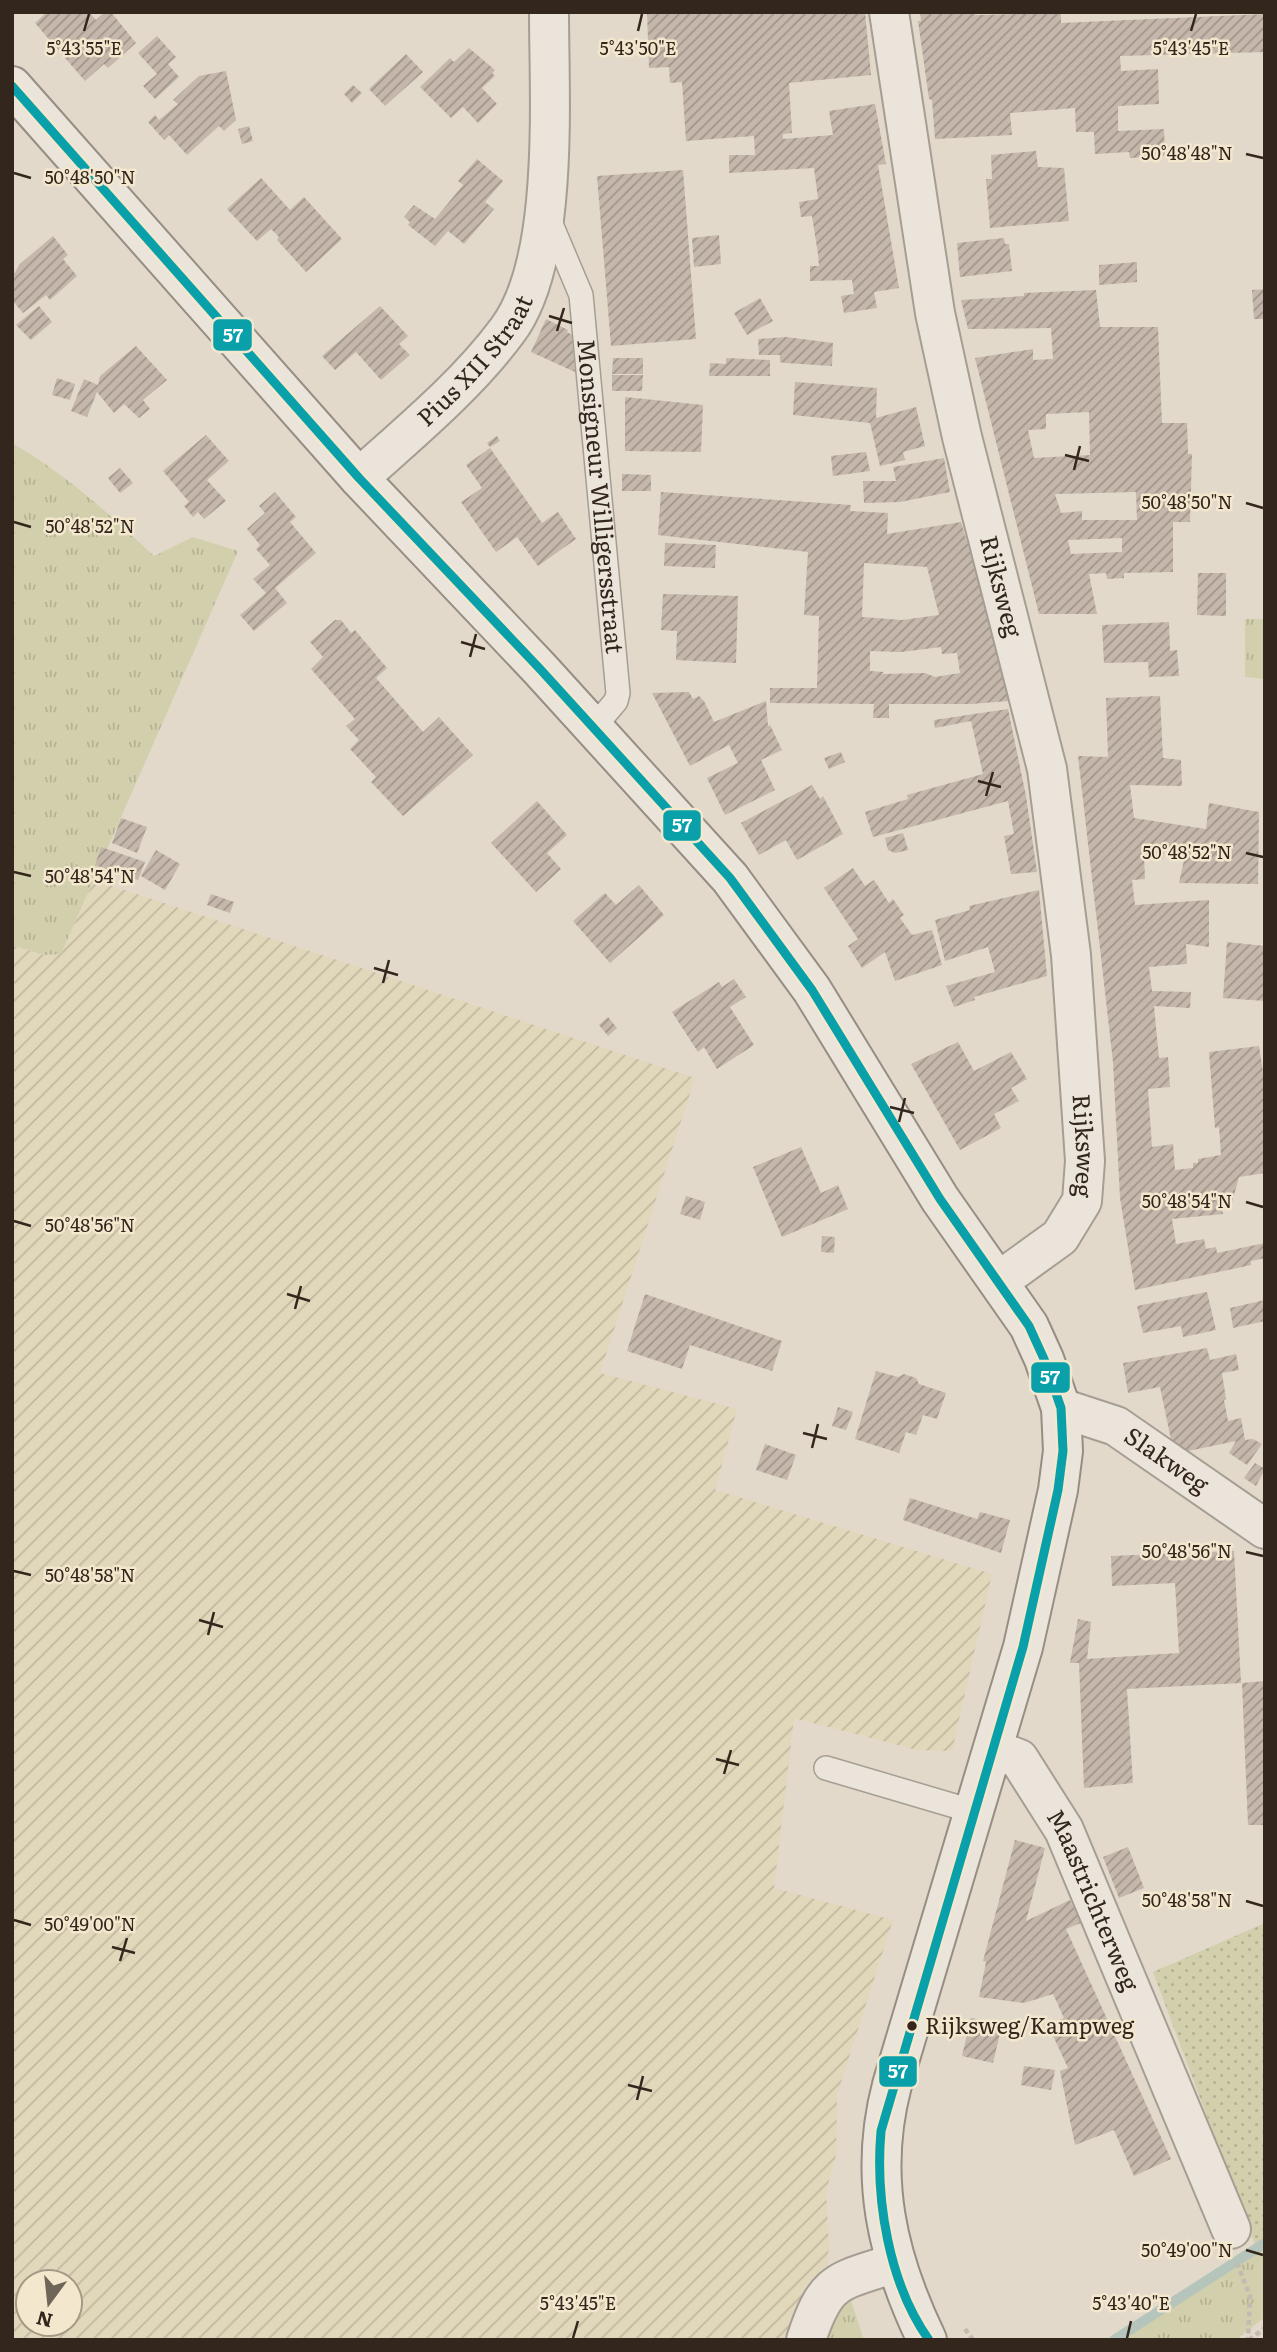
<svg xmlns="http://www.w3.org/2000/svg" width="1277" height="2352" viewBox="0 0 1277 2352" font-family="Literata,serif">
	<defs>
		<pattern id="farmland-furrows" width="10" height="10" patternUnits="userSpaceOnUse" patternTransform="scale(1.75)"><rect width="10" height="10" fill="#e1d7ba"/><path d="M-1 1l2-2M0 10L10 0M9 11l2-2" fill="none" stroke="#c2b89f"/></pattern>
		<pattern id="grass-tufts" width="24" height="20" patternUnits="userSpaceOnUse" patternTransform="scale(1.75)"><rect width="24" height="20" fill="#d2d0ac"/><path d="M3 7l-1-3M5 7V3M7 7l1-3M15 17l-1-3M17 17v-4M19 17l1-3" fill="none" stroke="#b5b293"/></pattern>
		<pattern id="garden-dots" width="8" height="8" patternUnits="userSpaceOnUse" patternTransform="scale(1.75)"><rect width="8" height="8" fill="#d2d0ac"/><path d="M2 2h.1M6 6h.1" fill="none" stroke="#b5b293" stroke-width="1.8" stroke-linecap="round"/></pattern>
		<pattern id="building-hatch" width="6" height="6" patternUnits="userSpaceOnUse" patternTransform="scale(1.75)"><rect width="6" height="6" fill="#c5b7ab"/><path d="M-1 1l2-2M0 6l6-6M5 7l2-2" fill="none" stroke="#a1958a"/></pattern>
	</defs>
	<rect width="100%" height="100%" fill="#e2d9ca"/>
	<path fill="url(#farmland-furrows)" fill-rule="evenodd" d="M94 880 695 1078 600 1373 737 1409 715 1490 992 1574 952 1751 917 1750 794 1718 774 1888 893 1920 837 2095 836 2155 826 2192 829 2245 827 2269 816 2276 798 2304 787 2340H12V945L43 955 61 954ZM28 2282H70V2324H28Z"/>
	<g fill="url(#grass-tufts)">
		<path d="M12 443C66 474 109 514 154 556L193 537 238 551 61 954 43 955 12 945Z"/>
		<polygon points="1245,619 1265,619 1265,679 1245,677"/>
		<polygon points="1265,2240 1265,2317 1236,2340 1110,2340"/>
		<polygon points="847,2288 864,2340 819,2340"/>
	</g>
	<polygon fill="url(#garden-dots)" points="1265,1923 1265,2240 1255,2245 1153,1972"/>
	<g fill="none" stroke-linecap="round" stroke-linejoin="round">
		<polyline stroke="#b5c5bb" stroke-width="10" points="1114,2340 1265,2243"/>
	</g>
	<g fill="url(#building-hatch)" fill-rule="evenodd">
		<polygon points="47,12 89,12 96,20 105,12 111,12 136,43 108,68 104,64 85,81 35,23"/>
		<polygon points="647,12 865,12 871,75 789,83 792,133 783,134 783,139 833,135 829,111 875,104 886,164 878,165 899,288 874,292 877,308 844,313 841,296 854,294 852,280 810,281 810,266 819,266 818,254 812,216 801,217 799,202 818,199 814,168 729,173 729,155 755,155 754,136 686,141 682,82 670,83 669,67 649,68"/>
		<polygon points="920,12 974,12 975,15 1061,13 1061,23 1265,14 1265,52 1120,56 1121,71 1158,69 1159,104 1118,106 1118,131 1164,129 1165,156 1130,158 1129,152 1095,154 1094,132 1076,132 1075,108 1010,113 1012,135 935,139 932,100 929,99 918,21 921,21"/>
		<polygon points="157,36 176,57 168,64 179,77 155,99 143,86 157,74 138,53"/>
		<polygon points="469,48 495,70 492,73 495,76 482,88 497,104 478,123 463,107 451,118 420,87 450,58 454,62"/>
		<polygon points="406,54 423,72 385,106 369,89"/>
		<polygon points="226,71 236,120 224,131 219,126 187,155 169,135 164,140 148,122 155,115 159,120 178,104 173,100 199,76"/>
		<polygon points="353,85 362,93 352,103 344,94"/>
		<polygon points="249,126 253,141 242,144 238,129"/>
		<polygon points="1036,151 1038,167 1064,168 1069,221 990,228 986,179 992,179 991,155"/>
		<polygon points="477,159 503,181 485,202 494,209 464,244 448,231 435,246 408,225 410,222 404,217 414,205 435,219 463,185 458,181"/>
		<polygon points="683,170 696,339 611,346 597,176"/>
		<polygon points="261,178 290,210 304,197 342,239 306,272 277,240 279,237 271,229 257,241 227,209"/>
		<polygon points="719,235 721,264 694,267 692,238"/>
		<polygon points="53,236 68,255 63,259 77,276 50,300 46,295 23,313 12,300 12,277 20,264"/>
		<polygon points="1004,238 1005,244 1009,244 1012,271 960,277 957,243"/>
		<polygon points="1137,262 1137,282 1099,285 1099,265"/>
		<polygon points="1265,289 1265,319 1254,319 1252,290"/>
		<path d="M1096 290 1100 327H1158L1162 423H1187L1188 454H1192L1190 522H1173V572L1124 573V578L1107 579 1106 573 1089 574 1097 614H1039L975 358 1033 349V360L1053 359 1051 328 968 329 961 300 1024 296V293ZM1089 412 1090 455 1034 458 1028 430 1046 429V414ZM1136 492 1137 520H1082V511L1061 513 1055 494ZM1122 538V552L1071 554 1068 540Z"/>
		<polygon points="760,298 773,321 747,335 734,313"/>
		<polygon points="39,306 52,322 31,340 16,325"/>
		<polygon points="380,306 408,336 399,344 410,355 381,380 356,352 335,370 322,356"/>
		<polygon points="546,319 568,330 567,332 572,335 575,372 531,352"/>
		<polygon points="786,337 833,343 832,366 785,363 780,362 780,355 759,355 758,339"/>
		<polygon points="136,346 167,380 143,400 150,409 139,418 124,404 114,413 97,392 87,417 71,411 84,379 98,385 100,376"/>
		<polygon points="613,358 643,358 643,374 612,374"/>
		<polygon points="726,358 770,360 770,376 709,376 710,363 726,364"/>
		<polygon points="612,375 643,375 642,391 612,391"/>
		<polygon points="57,378 75,384 70,400 52,395"/>
		<polygon points="795,382 877,388 876,418 916,407 925,446 903,452 905,460 880,466 870,423 793,415"/>
		<polygon points="625,397 703,405 701,452 625,451"/>
		<polygon points="206,435 229,461 207,480 226,501 204,519 198,512 193,517 184,506 189,502 163,471"/>
		<polygon points="497,436 500,441 490,447 487,443"/>
		<polygon points="490,448 542,523 558,512 576,539 538,566 517,537 496,552 461,502 482,488 466,465"/>
		<polygon points="866,452 870,471 833,476 831,456"/>
		<polygon points="944,458 950,492 900,502 864,503 863,481 896,481 893,467"/>
		<polygon points="120,468 133,483 120,493 108,478"/>
		<polygon points="622,474 651,475 651,491 622,491"/>
		<polygon points="275,492 296,517 290,522 316,553 275,588 287,603 254,631 240,615 266,593 253,579 270,565 256,549 260,545 247,529 265,513 259,506"/>
		<path d="M661 492 851 505 850 511 888 513 887 534 961 522 989 615 1009 701 971 704H889V718H873L874 704 770 703V688H817L819 616 804 615 808 552 658 535ZM864 563 927 567 939 615 902 620 862 617ZM941 647 942 654 957 653 960 673 935 677 925 673 882 674 884 672 870 671V651L901 652Z"/>
		<polygon points="665,543 716,545 715,568 664,566"/>
		<polygon points="1198,573 1226,573 1226,616 1197,615"/>
		<polygon points="663,594 738,596 736,663 676,660 677,631 661,630"/>
		<polygon points="335,620 341,620 351,633 355,630 387,668 376,678 423,732 439,717 473,755 403,816 371,782 376,777 350,749 359,740 346,726 355,719 311,669 323,657 310,642"/>
		<polygon points="1169,622 1170,651 1177,650 1179,676 1149,677 1148,662 1104,663 1102,625"/>
		<polygon points="689,692 693,699 699,696 704,701 714,722 766,701 768,726 770,725 782,750 761,760 775,790 725,815 707,778 738,763 729,745 690,766 652,693"/>
		<polygon points="1160,696 1163,758 1181,760 1182,786 1130,785 1134,818 1206,829 1209,803 1259,812 1258,884 1179,883 1186,851 1165,848 1163,859 1144,857 1145,879 1132,880 1135,905 1209,900 1209,947 1186,944 1187,964 1149,967 1152,991 1191,992 1190,1008 1154,1006 1159,1058 1168,1057 1170,1087 1148,1089 1152,1147 1173,1144 1175,1170 1193,1168 1193,1163 1198,1163 1198,1159 1221,1155 1219,1127 1215,1128 1209,1052 1259,1046 1265,1084 1265,1173 1239,1177 1231,1206 1222,1207 1223,1214 1172,1219 1176,1244 1204,1239 1206,1249 1216,1247 1217,1253 1265,1243 1265,1258 1251,1261 1251,1265 1135,1290 1120,1198 1113,1062 1078,756 1108,757 1106,698"/>
		<polygon points="1008,709 1026,796 1037,872 1011,874 1004,836 1014,834 1008,801 873,837 865,812 908,799 907,795 983,774 971,721 935,728 934,720"/>
		<polygon points="841,752 845,762 829,769 824,758"/>
		<polygon points="812,785 820,799 823,796 843,834 797,860 786,840 759,855 741,823"/>
		<polygon points="537,801 567,835 547,853 561,869 536,892 491,843"/>
		<polygon points="121,818 147,827 137,853 112,843"/>
		<polygon points="903,833 908,850 895,853 888,850 885,838"/>
		<polygon points="101,847 145,862 138,880 95,865"/>
		<polygon points="156,850 180,864 165,890 141,876"/>
		<polygon points="853,868 865,886 874,880 889,903 893,899 904,915 900,918 912,935 932,930 942,965 895,981 885,952 862,968 848,946 858,939 824,888"/>
		<polygon points="639,885 664,915 610,963 573,921 605,893 616,905"/>
		<polygon points="1039,890 1047,976 974,997 975,1000 954,1007 946,986 995,972 988,947 945,961 935,920 970,910 969,906"/>
		<polygon points="211,894 234,902 230,913 207,905"/>
		<polygon points="1227,942 1265,946 1265,1001 1223,998"/>
		<polygon points="734,979 746,997 730,1007 754,1045 717,1069 704,1047 698,1052 672,1012 719,982 722,987"/>
		<polygon points="608,1017 617,1028 608,1036 599,1025"/>
		<polygon points="958,1042 974,1071 1011,1052 1027,1079 1011,1088 1019,1101 994,1114 1001,1128 960,1150 911,1064"/>
		<polygon points="801,1147 821,1193 838,1185 848,1209 782,1237 753,1167"/>
		<polygon points="686,1196 705,1202 700,1220 680,1214"/>
		<polygon points="822,1236 835,1237 834,1253 821,1252"/>
		<polygon points="1207,1292 1216,1330 1183,1337 1181,1326 1143,1333 1137,1306"/>
		<polygon points="645,1294 782,1341 772,1371 690,1345 682,1369 627,1351"/>
		<polygon points="1265,1300 1265,1321 1233,1328 1230,1308"/>
		<polygon points="1207,1348 1210,1360 1236,1354 1239,1370 1222,1373 1226,1399 1224,1400 1228,1421 1241,1418 1245,1440 1253,1439 1262,1444 1247,1465 1229,1453 1236,1441 1174,1454 1160,1387 1128,1393 1123,1363"/>
		<polygon points="876,1371 898,1377 904,1374 916,1378 919,1384 946,1393 937,1419 923,1415 916,1435 906,1432 899,1453 855,1439"/>
		<polygon points="838,1407 853,1412 846,1430 832,1426"/>
		<polygon points="765,1444 796,1455 787,1480 756,1470"/>
		<polygon points="1255,1463 1265,1469 1256,1486 1244,1478"/>
		<polygon points="910,1498 977,1519 980,1512 1010,1520 1001,1553 903,1520"/>
		<polygon points="1234,1551 1241,1683 1127,1689 1133,1783 1084,1788 1079,1663 1070,1663 1078,1619 1091,1622 1087,1659 1179,1653 1175,1583 1112,1586 1111,1556"/>
		<polygon points="1265,1681 1265,1825 1248,1825 1242,1683"/>
		<polygon points="1015,1840 1045,1848 1026,1921 1070,1900 1081,1923 1066,1929 1171,2159 1134,2176 1114,2130 1075,2145 1060,2071 1068,2068 1048,2025 1064,2018 1053,1994 1024,2003 979,1997 986,1962 983,1961"/>
		<polygon points="1128,1847 1144,1888 1119,1898 1103,1857"/>
		<polygon points="971,2018 1002,2025 993,2063 962,2056"/>
		<polygon points="1024,2066 1055,2070 1051,2090 1021,2085"/>
	</g>
	<g fill="none" stroke-linecap="round" stroke-linejoin="round">
		<g stroke="#a69e93" stroke-width="26">
			<g id="service">
				<path id="s1" d="M548 217 581 295 618 693 616 701 594 727"/>
				<polyline points="826,1768 975,1812"/>
			</g>
		</g>
		<g stroke="#a69e93" stroke-width="42">
			<g id="minor">
				<path id="s2" d="M359 478C410 432 466 386 507 331 560 262 549 98 549 12"/>
				<path id="s3" d="M1061 1408 1116 1426 1265 1529"/>
				<path id="s4" d="M994 1749 1019 1759 1064 1830 1231 2229"/>
				<path d="M806 2340C826 2278 838 2282 895 2263"/>
			</g>
		</g>
		<g stroke="#a69e93" stroke-width="42">
			<g id="tertiary">
				<path id="s5" d="M889 12 935 313 962 437 1047 769 1071 955 1085 1161 1082 1201 1060 1237 999 1281"/>
			</g>
		</g>
		<g stroke="#968d83" stroke-width="42">
			<path id="secondary" d="M12 86 359 478 540 669 730 878 812 990 940 1199 1029 1326 1044 1359 1061 1408 1063 1451 1058 1490 1023 1647 892 2085C868 2176 887 2257 927 2340"/>
		</g>
		<g stroke="#c2bbb2" stroke-width="4.5" stroke-dasharray="5 3.5" stroke-linecap="butt">
			<polyline points="1237,2263 1250,2296 1248,2340"/>
			<polyline points="965,2329 973,2340"/>
			<polyline points="1249,2340 1265,2328"/>
		</g>
		<use href="#service" stroke="#eae4da" stroke-width="23"/>
		<use href="#minor" stroke="#eae4da" stroke-width="38"/>
		<use href="#tertiary" stroke="#eae4da" stroke-width="38"/>
		<use href="#secondary" stroke="#eae4da" stroke-width="38"/>
		<g stroke="#f3e7ce" stroke-width="14">
			<path id="bus-1" d="M12 86 359 478 540 669 730 878 812 990 940 1199 1029 1326 1044 1359 1061 1408 1063 1451 1058 1490 1023 1647 881 2131C875 2199 889 2284 929 2340"/>
		</g>
		<use href="#bus-1" stroke="#0aa0aa" stroke-width="9"/>
	</g>
	<path fill="none" stroke="#33261c" stroke-width="2.5" d="M84 31 89 14M638 31 642 14M1191 31 1196 14M1246 154 1263 158M14 173 31 178M549 316 572 323M557 331 564 308M1065 455 1089 461M1074 470 1080 446M1246 503 1263 508M14 522 31 527M461 642 485 649M470 657 476 634M978 781 1001 787M986 796 993 772M1246 853 1263 857M14 872 31 876M374 968 398 975M383 983 389 960M890 1107 914 1113M899 1122 905 1098M1246 1202 1263 1207M14 1221 31 1226M287 1294 310 1301M295 1309 301 1286M803 1433 827 1439M812 1448 818 1424M1246 1552 1263 1556M14 1571 31 1575M199 1620 223 1627M208 1635 214 1612M716 1759 739 1765M724 1774 731 1750M1246 1901 1263 1906M14 1920 31 1925M112 1947 135 1953M120 1961 127 1938M628 2085 652 2091M637 2100 643 2076M1246 2250 1263 2255M573 2338 578 2321M1127 2338 1131 2321"/>
	<circle fill="#33261c" stroke="#f3e7ce" stroke-width="2.5" cx="912" cy="2026" r="6"/>
	<g text-anchor="middle" stroke-width="5" stroke-linejoin="round" paint-order="stroke">
		<g font-size="22" fill="#33261c" stroke="#f3e7ce" text-anchor="start">
			<text x="925" y="2034">Rijksweg/Kampweg</text>
		</g>
		<g font-size="24" fill="#33261c" stroke="#f3e7ce">
			<text dy="8" stroke="none"><textPath href="#s2" startOffset="166">Pius XII Straat</textPath></text>
			<text dy="8" stroke="none"><textPath href="#s1" startOffset="287">Monsigneur Willigersstraat</textPath></text>
			<text dy="8" stroke="none"><textPath href="#s5" startOffset="586">Rijksweg</textPath></text>
			<text dy="8" stroke="none"><textPath href="#s5" startOffset="1153">Rijksweg</textPath></text>
			<text dy="8" stroke="none"><textPath href="#s3" startOffset="119">Slakweg</textPath></text>
			<text dy="8" stroke="none"><textPath href="#s4" startOffset="187">Maastrichterweg</textPath></text>
		</g>
	</g>
	<g font-size="18" text-anchor="middle" fill="#33261c" stroke="#f3e7ce" stroke-width="5" stroke-linejoin="round" paint-order="stroke">
		<text x="84" y="55">5°43'55"E</text>
		<text x="638" y="55">5°43'50"E</text>
		<text x="1191" y="55">5°43'45"E</text>
		<text x="1187" y="160">50°48'48"N</text>
		<text x="90" y="184">50°48'50"N</text>
		<text x="1187" y="509">50°48'50"N</text>
		<text x="90" y="533">50°48'52"N</text>
		<text x="1187" y="859">50°48'52"N</text>
		<text x="90" y="883">50°48'54"N</text>
		<text x="1187" y="1208">50°48'54"N</text>
		<text x="90" y="1232">50°48'56"N</text>
		<text x="1187" y="1558">50°48'56"N</text>
		<text x="90" y="1582">50°48'58"N</text>
		<text x="1187" y="1907">50°48'58"N</text>
		<text x="90" y="1931">50°49'00"N</text>
		<text x="1187" y="2257">50°49'00"N</text>
		<text x="578" y="2310">5°43'45"E</text>
		<text x="1131" y="2310">5°43'40"E</text>
	</g>
	<g stroke="#f3e7ce" stroke-width="2.5">
		<rect x="212" y="318" width="41" height="34" rx="7" fill="#0aa0aa"/>
		<rect x="662" y="809" width="40" height="33" rx="7" fill="#0aa0aa"/>
		<rect x="1030" y="1361" width="41" height="33" rx="7" fill="#0aa0aa"/>
		<rect x="878" y="2055" width="40" height="33" rx="7" fill="#0aa0aa"/>
	</g>
	<g font-size="19" text-anchor="middle" font-weight="bold" fill="#fff">
		<text x="233" y="342">57</text>
		<text x="682" y="832">57</text>
		<text x="1050" y="1384">57</text>
		<text x="898" y="2078">57</text>
	</g>
	<rect width="1277" height="2352" fill="none" stroke="#33261c" stroke-width="28"/>
	<g transform="translate(49 2303) rotate(195)"><circle r="33" fill="#f3e7ce" stroke="#a69a87" stroke-width="2"/>
	<path d="M0-5L12 26L0 18L-12 26Z" fill="#706559"/>
	<text y="-10" font-size="19" font-weight="bold" text-anchor="middle" fill="#33261c">N</text>
	</g>
</svg>
